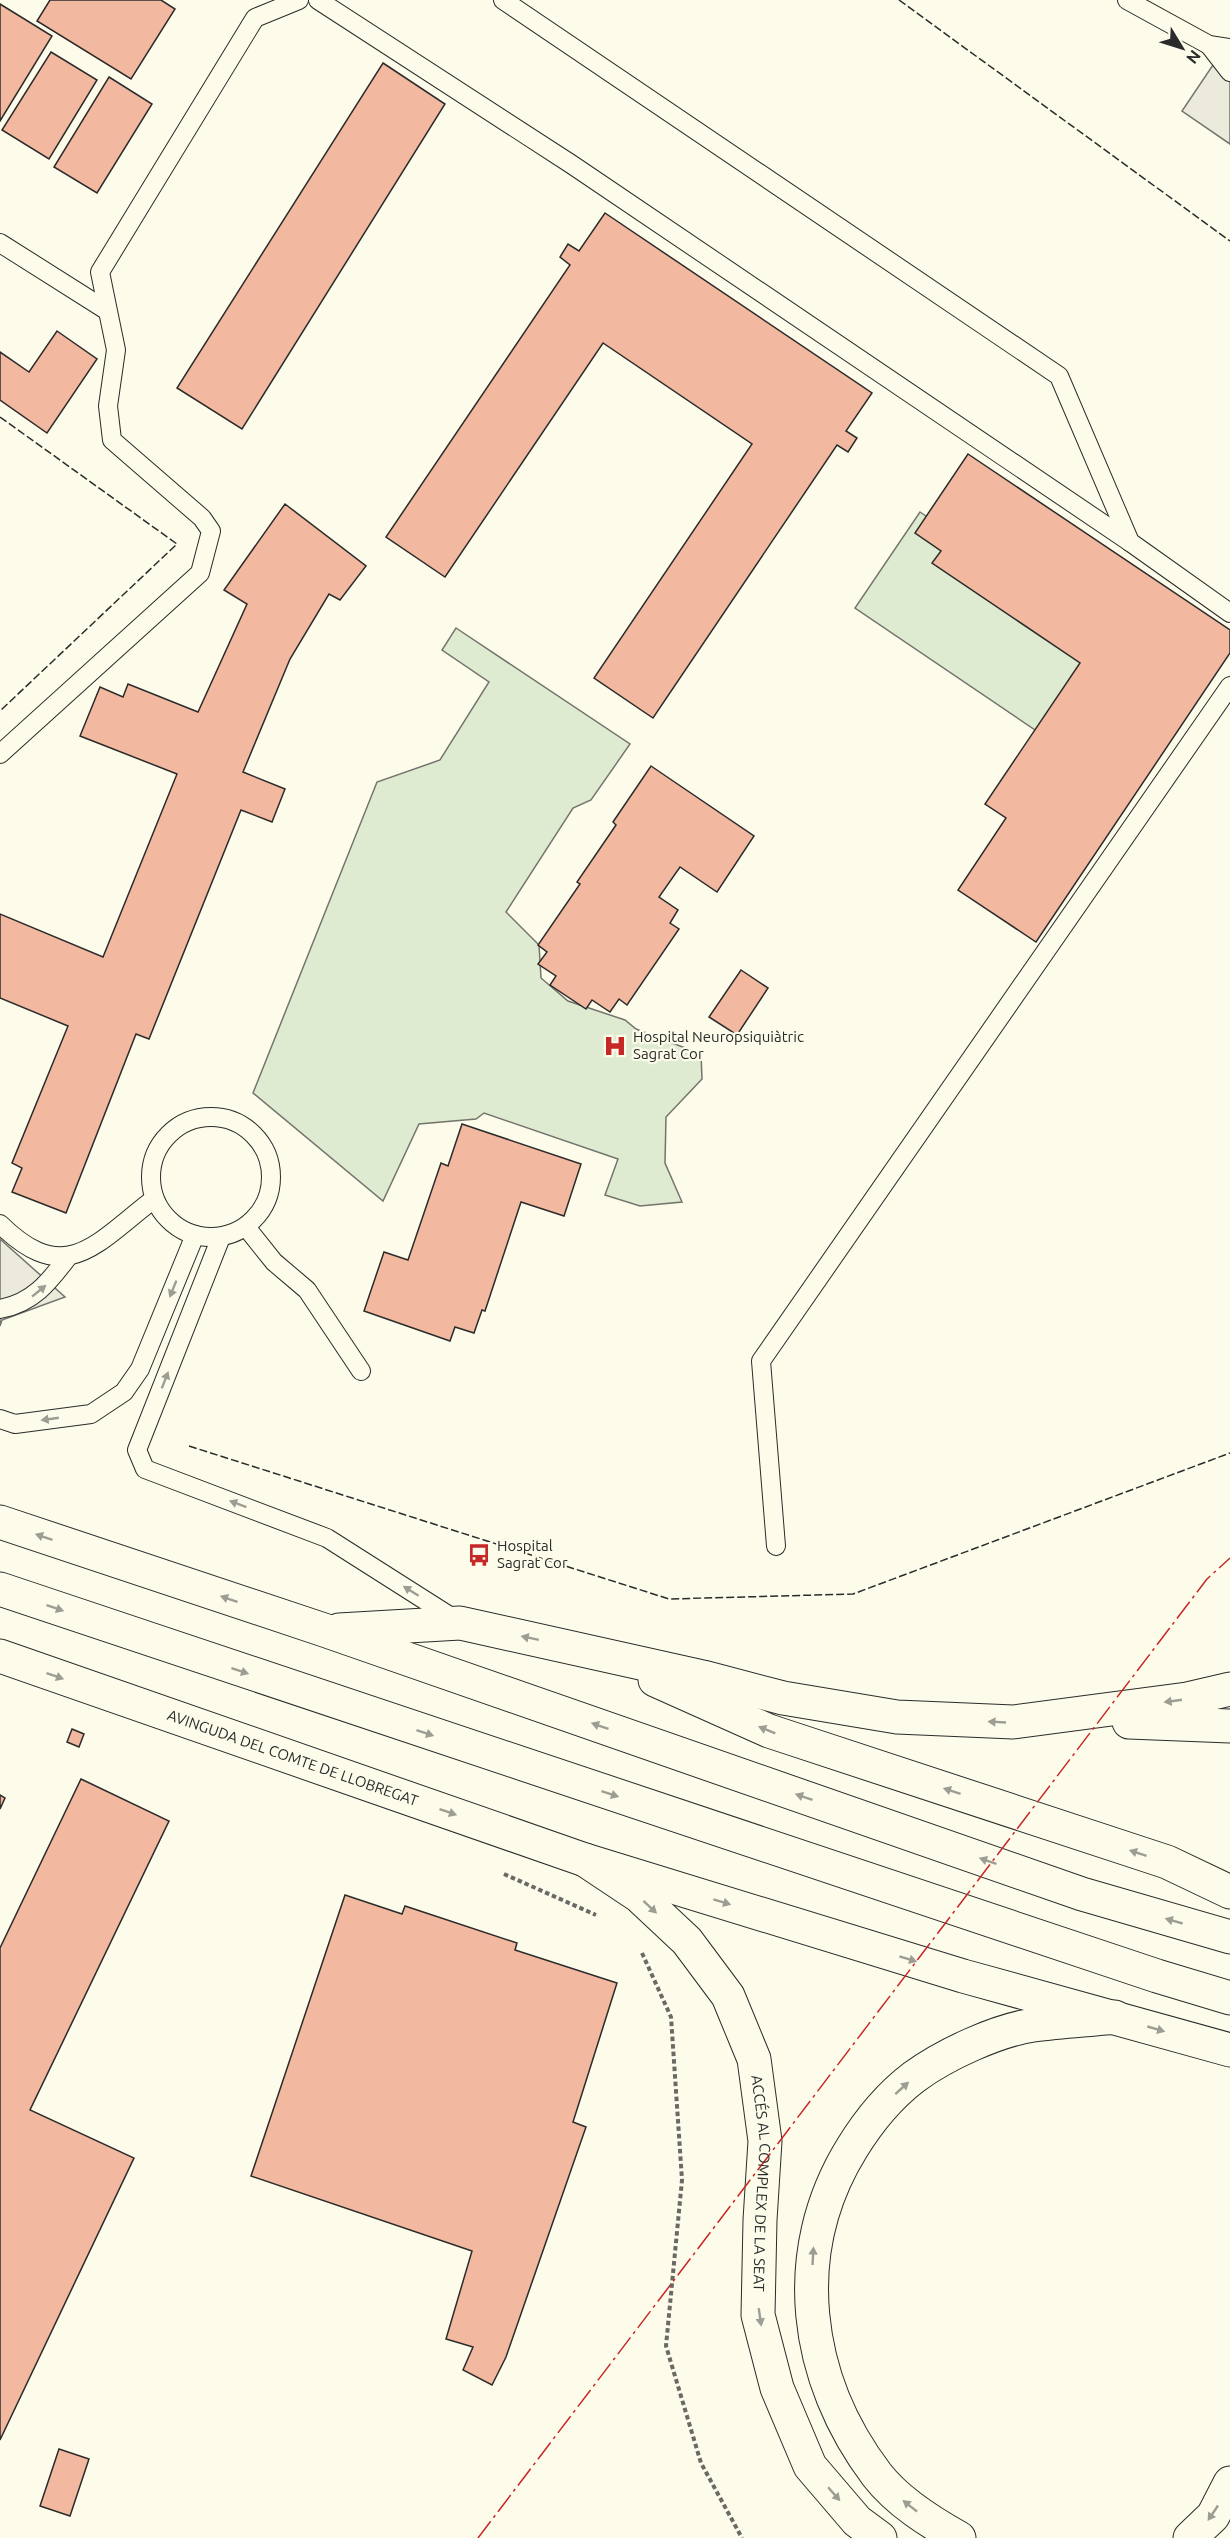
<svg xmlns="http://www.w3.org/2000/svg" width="1230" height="2538" viewBox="0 0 1230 2538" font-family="Ubuntu,sans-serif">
	<rect width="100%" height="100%" fill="#fdfbea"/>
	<g fill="#deebd1" stroke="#74746e" stroke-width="1.5">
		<polygon points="920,512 1109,640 1044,736 855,608"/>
		<polygon points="456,628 630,744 591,800 573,808 506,912 539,945 541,978 568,1001 625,1020 636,1029 701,1054 702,1079 666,1117 665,1163 682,1202 640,1206 605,1195 618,1159 484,1113 476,1119 419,1124 383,1201 253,1093 377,782 440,760 489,682 442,650"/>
	</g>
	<g fill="#eceadb" stroke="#74746e" stroke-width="1.5">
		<polygon points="1230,49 1230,144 1182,111 1219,56"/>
		<polygon points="0,1239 65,1297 2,1320 0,1326"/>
	</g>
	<g fill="#f2b8a0" stroke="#2b2b2b" stroke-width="1.5">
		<polygon points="50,0 161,0 175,9 131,79 37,21"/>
		<polygon points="0,4 52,36 0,121"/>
		<polygon points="51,52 97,80 49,159 2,130"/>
		<polygon points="383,63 445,104 242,429 177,388"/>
		<polygon points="109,77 152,104 97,193 54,167"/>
		<polygon points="605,213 872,393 846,431 857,438 848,452 837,445 653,718 594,678 752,444 603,343 445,577 386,537 570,265 560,257 568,244 579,251"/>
		<polygon points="57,331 97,359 47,433 0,400 0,352 29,372"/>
		<polygon points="968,454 1230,630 1230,653 1036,942 958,890 1006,818 985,804 1080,663 932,563 941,551 915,533"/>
		<polygon points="285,504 366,566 340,600 329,594 290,659 243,772 285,789 272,822 241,810 149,1039 136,1034 66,1213 12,1192 22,1168 12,1163 68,1026 0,998 0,914 103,957 177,774 80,736 100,687 123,697 128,684 198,712 247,604 224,590"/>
		<polygon points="651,766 754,836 717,892 680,867 659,897 678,910 670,923 679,929 627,1005 619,999 610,1012 592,1000 586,1009 550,985 556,976 538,964 547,952 538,945 580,884 577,882 616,825 613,822"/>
		<polygon points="741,970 768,988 737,1035 709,1017"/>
		<polygon points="462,1124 581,1164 564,1216 521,1202 485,1311 482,1310 474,1333 455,1327 450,1341 364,1311 384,1252 408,1260 441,1163 448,1166"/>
		<polygon points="72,1729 84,1734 79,1747 67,1742"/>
		<polygon points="81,1779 169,1821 30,2110 134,2158 0,2440 0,1948"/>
		<polygon points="0,1795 5,1798 0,1809"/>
		<polygon points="345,1895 402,1914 405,1906 517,1943 515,1950 617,1983 573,2122 586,2127 506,2357 492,2385 463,2370 473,2347 446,2339 472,2251 251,2176"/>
		<polygon points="59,2449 89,2459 70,2516 40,2506"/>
	</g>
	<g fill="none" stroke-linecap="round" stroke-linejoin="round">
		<g stroke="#2b2b2b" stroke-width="20">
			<g id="lane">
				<polyline points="318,0 571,164 1130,542"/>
				<polyline points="503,0 1059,376 1130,542 1230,613"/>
				<polyline points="1127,0 1209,45 1230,48"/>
				<polyline points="1209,45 1230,72"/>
				<polyline points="0,243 106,310"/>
				<polyline points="0,754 200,573 211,531 202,518 112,440 108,406 116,350 100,272 255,18 299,0"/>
				<circle cx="211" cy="1177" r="60"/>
				<path d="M0 1224C66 1289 96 1243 154 1199"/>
				<polyline points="246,1227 274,1262 307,1290 361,1371"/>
				<polyline points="221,1237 137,1450 145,1469 327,1538 456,1620"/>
				<path d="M0 1309C33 1303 49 1282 68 1257"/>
				<polyline points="0,1419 15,1424 91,1414 124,1392 140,1369 195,1235"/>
				<polyline points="776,1546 761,1361 1230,686"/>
			</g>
		</g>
		<g stroke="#2b2b2b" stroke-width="35">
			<g id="street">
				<path id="s1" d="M0 1656 585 1860 639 1896 687 1941 728 1996 754 2059 765 2141 760 2220 758 2315 777 2388 810 2466 857 2521 880 2538"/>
			</g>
		</g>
		<g stroke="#2b2b2b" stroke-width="35">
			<g id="highway">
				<polyline points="0,1522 324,1630 1082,1894 1230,1937"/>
				<polyline points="0,1589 1157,1976 1230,1998"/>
				<polyline points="339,1630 460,1623 703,1677 783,1698 897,1717 1013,1722 1187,1699 1230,1689"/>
				<polyline points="655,1680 769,1731 1167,1862 1230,1892"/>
				<polyline points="1129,1722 1230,1726"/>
				<polyline points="585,1860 963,1976 1230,2050"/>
				<path d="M959 2538C930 2522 898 2502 877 2475 804 2379 787 2253 852 2148 868 2122 889 2096 914 2077 944 2055 997 2030 1034 2025 1061 2021 1088 2020 1115 2017"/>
				<polyline points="1190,2538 1213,2516 1230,2483"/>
			</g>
		</g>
		<g stroke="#6a6964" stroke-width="4" stroke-dasharray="4.5 3" stroke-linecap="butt">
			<polyline points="504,1874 596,1915"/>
			<polyline points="642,1953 671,2017 682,2180 666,2346 701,2463 742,2538"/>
		</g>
		<use href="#lane" stroke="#fdfbea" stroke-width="18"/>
		<use href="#street" stroke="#fdfbea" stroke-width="33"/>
		<use href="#highway" stroke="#fdfbea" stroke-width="33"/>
		<g stroke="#2b2b2b" stroke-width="1.5" stroke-dasharray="8 3" stroke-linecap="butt">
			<polyline points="899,0 1230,241"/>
			<polyline points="0,417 177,544 0,711"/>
			<polyline points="189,1446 669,1599 853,1594 1230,1453"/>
		</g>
		<polyline stroke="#c62828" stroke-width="1.5" stroke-dasharray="21 4.5 3 4.5" stroke-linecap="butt" points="478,2538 1207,1579 1230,1558"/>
	</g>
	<defs><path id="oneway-solid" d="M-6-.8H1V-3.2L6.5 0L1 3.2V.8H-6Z" transform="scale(1.5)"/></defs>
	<g fill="#9e9d94">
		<use href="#oneway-solid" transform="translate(173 1289) rotate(112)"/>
		<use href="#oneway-solid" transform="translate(39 1291) rotate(-39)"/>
		<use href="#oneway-solid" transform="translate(165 1380) rotate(-69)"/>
		<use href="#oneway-solid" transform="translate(50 1419) rotate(172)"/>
		<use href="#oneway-solid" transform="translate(238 1504) rotate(-159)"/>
		<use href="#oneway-solid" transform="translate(44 1537) rotate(-161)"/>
		<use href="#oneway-solid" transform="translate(411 1591) rotate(-148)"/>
		<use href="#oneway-solid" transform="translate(229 1599) rotate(-161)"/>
		<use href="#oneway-solid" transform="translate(55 1608) rotate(19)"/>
		<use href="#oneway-solid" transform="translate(530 1638) rotate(-168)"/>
		<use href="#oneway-solid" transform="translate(240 1671) rotate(18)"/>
		<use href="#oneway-solid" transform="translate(55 1676) rotate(19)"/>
		<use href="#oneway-solid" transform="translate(1173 1701) rotate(172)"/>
		<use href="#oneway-solid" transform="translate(997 1722) rotate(-177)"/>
		<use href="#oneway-solid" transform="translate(600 1726) rotate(-161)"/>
		<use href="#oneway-solid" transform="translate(767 1730) rotate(-158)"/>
		<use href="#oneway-solid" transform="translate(425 1733) rotate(18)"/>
		<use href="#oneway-solid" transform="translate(952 1791) rotate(-162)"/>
		<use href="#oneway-solid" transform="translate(610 1794) rotate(18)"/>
		<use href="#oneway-solid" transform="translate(804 1797) rotate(-161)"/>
		<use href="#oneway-solid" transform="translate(448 1812) rotate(19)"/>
		<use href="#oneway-solid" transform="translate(1138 1853) rotate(-162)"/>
		<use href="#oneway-solid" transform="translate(988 1861) rotate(-161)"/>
		<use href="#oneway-solid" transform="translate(722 1902) rotate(17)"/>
		<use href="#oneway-solid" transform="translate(650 1907) rotate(43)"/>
		<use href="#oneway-solid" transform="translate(1174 1921) rotate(-164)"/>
		<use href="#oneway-solid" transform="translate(908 1959) rotate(17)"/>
		<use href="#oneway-solid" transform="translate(1156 2029) rotate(16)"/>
		<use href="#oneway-solid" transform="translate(902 2088) rotate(-42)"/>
		<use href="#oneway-solid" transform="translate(813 2256) rotate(-87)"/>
		<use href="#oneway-solid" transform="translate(760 2317) rotate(82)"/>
		<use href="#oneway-solid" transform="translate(834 2494) rotate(49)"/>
		<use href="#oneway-solid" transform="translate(910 2506) rotate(-142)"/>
		<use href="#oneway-solid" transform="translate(1213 2513) rotate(124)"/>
	</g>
	<defs>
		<g id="hospital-bare" transform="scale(1.8)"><path d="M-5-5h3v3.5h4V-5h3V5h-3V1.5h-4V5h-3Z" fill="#c62828" stroke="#fdfbea" stroke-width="2.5" paint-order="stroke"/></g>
		<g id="bus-bare" transform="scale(1.8)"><path d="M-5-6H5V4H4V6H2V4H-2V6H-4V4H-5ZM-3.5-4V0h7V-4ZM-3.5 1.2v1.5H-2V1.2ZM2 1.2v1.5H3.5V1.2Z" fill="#c62828" stroke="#fdfbea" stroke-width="2.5" paint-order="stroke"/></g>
	</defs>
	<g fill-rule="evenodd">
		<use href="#hospital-bare" x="615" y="1046"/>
		<use href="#bus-bare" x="479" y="1555"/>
	</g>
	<g text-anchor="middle" stroke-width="4.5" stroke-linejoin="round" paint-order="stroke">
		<g font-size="15" fill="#2b2b2b" stroke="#fdfbea" text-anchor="start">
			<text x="633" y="1042">Hospital Neuropsiquiàtric<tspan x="633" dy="17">Sagrat Cor</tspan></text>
			<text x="497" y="1551">Hospital<tspan x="497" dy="17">Sagrat Cor</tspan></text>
		</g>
		<g font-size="15" fill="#2b2b2b" stroke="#fdfbea">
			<text dy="5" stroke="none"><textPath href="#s1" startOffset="310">AVINGUDA DEL COMTE DE LLOBREGAT</textPath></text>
			<text dy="5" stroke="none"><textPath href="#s1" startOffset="1012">ACCÉS AL COMPLEX DE LA SEAT</textPath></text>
		</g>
	</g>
	<g transform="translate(1182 48) rotate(128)" stroke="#fdfbea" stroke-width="4.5" paint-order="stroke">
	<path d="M0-4.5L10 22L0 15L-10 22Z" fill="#2b2b2b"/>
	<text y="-9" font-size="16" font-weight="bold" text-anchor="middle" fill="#2b2b2b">N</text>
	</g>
</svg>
